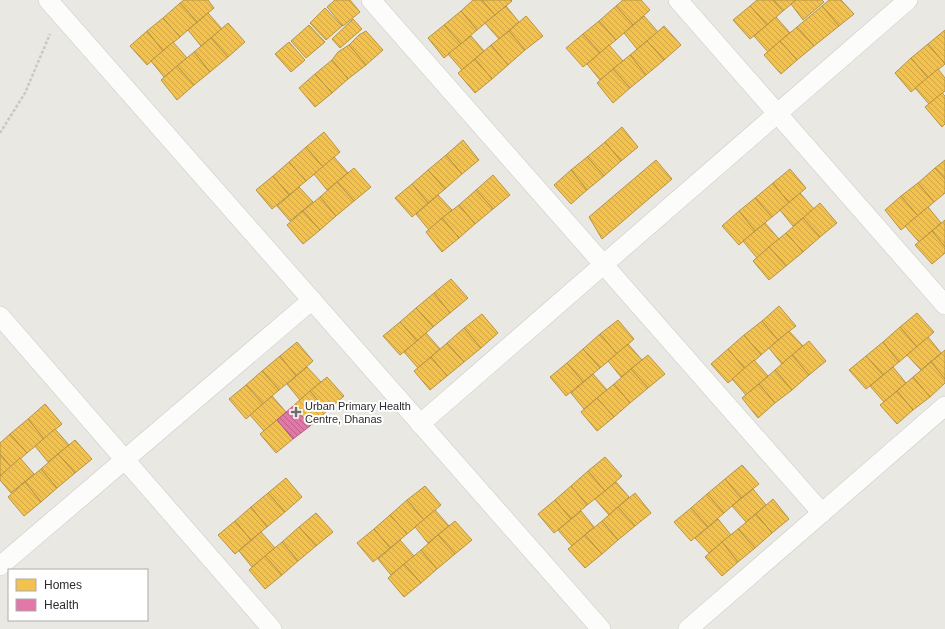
<svg xmlns="http://www.w3.org/2000/svg" width="945" height="629" viewBox="0 0 945 629" font-family="Arial,sans-serif">
	<defs>
		<pattern id="homes-back-hatch" width="6" height="6" patternUnits="userSpaceOnUse"><rect width="6" height="6" fill="#f2c14e"/><path d="M-1 5l2 2M0 0l6 6M5-1l2 2" fill="none" stroke="#d0a644"/></pattern>
		<pattern id="health-back-hatch" width="6" height="6" patternUnits="userSpaceOnUse"><rect width="6" height="6" fill="#e377a8"/><path d="M-1 5l2 2M0 0l6 6M5-1l2 2" fill="none" stroke="#b86289"/></pattern>
	</defs>
	<rect width="100%" height="100%" fill="#eae8e2"/>
	<g fill="url(#homes-back-hatch)" stroke="#b79444">
		<polygon points="184,0 208,0 214,8 197,22 180,3"/>
		<polygon points="335,0 350,0 360,12 343,26 327,7"/>
		<polygon points="473,0 482,0 495,15 477,30 461,11"/>
		<polygon points="482,0 511,0 512,1 495,15"/>
		<polygon points="623,0 641,0 650,10 633,25 616,6"/>
		<polygon points="757,0 773,0 783,11 767,25 750,6"/>
		<polygon points="773,0 796,0 783,11"/>
		<polygon points="796,0 822,0 824,2 803,20 791,4"/>
		<polygon points="829,0 841,0 854,14 839,26 822,6"/>
		<polygon points="180,3 197,22 180,37 163,18"/>
		<polygon points="506,6 519,22 499,39 485,23"/>
		<polygon points="616,6 633,25 616,40 599,21"/>
		<polygon points="750,6 767,25 750,39 733,20"/>
		<polygon points="822,6 839,26 814,46 797,27"/>
		<polygon points="325,8 342,26 326,40 310,23"/>
		<polygon points="461,11 477,30 461,44 444,25"/>
		<polygon points="208,13 222,29 201,46 188,30"/>
		<polygon points="526,16 543,36 525,50 509,31"/>
		<polygon points="644,16 658,32 637,49 624,33"/>
		<polygon points="776,17 790,33 768,52 754,36"/>
		<polygon points="163,18 180,37 163,51 147,31"/>
		<polygon points="353,19 362,29 340,48 332,39"/>
		<polygon points="599,21 616,40 600,53 583,34"/>
		<polygon points="228,23 245,42 228,57 211,38"/>
		<polygon points="309,25 325,42 306,58 291,41"/>
		<polygon points="444,25 461,44 444,58 428,38"/>
		<polygon points="664,26 681,45 664,60 647,41"/>
		<polygon points="797,27 814,46 797,60 780,41"/>
		<polygon points="945,30 945,64 928,44"/>
		<polygon points="147,31 163,51 147,65 130,46"/>
		<polygon points="366,31 383,50 366,65 349,45 359,35"/>
		<polygon points="509,31 525,50 508,65 491,45"/>
		<polygon points="583,34 600,53 583,67 566,48"/>
		<polygon points="471,36 484,51 462,70 448,54"/>
		<polygon points="211,38 228,57 210,72 194,52"/>
		<polygon points="647,41 664,60 646,75 630,55"/>
		<polygon points="780,41 797,60 781,74 764,55"/>
		<polygon points="173,42 187,58 164,77 151,61"/>
		<polygon points="289,42 305,60 291,72 275,54"/>
		<polygon points="928,44 945,64 928,78 911,58"/>
		<polygon points="349,45 366,65 348,79 332,60 338,52"/>
		<polygon points="491,45 508,65 492,79 475,59"/>
		<polygon points="609,45 623,61 600,80 587,64"/>
		<polygon points="194,52 210,72 194,85 177,66"/>
		<polygon points="630,55 646,75 630,88 613,69"/>
		<polygon points="911,58 928,78 911,92 895,73"/>
		<polygon points="475,59 492,79 475,93 458,73"/>
		<polygon points="332,60 348,79 332,93 315,74"/>
		<polygon points="177,66 194,85 177,100 161,80"/>
		<polygon points="613,69 630,88 613,103 597,83"/>
		<polygon points="938,69 945,78 945,91 929,104 915,88"/>
		<polygon points="315,74 332,93 315,107 299,88"/>
		<polygon points="942,93 945,96 945,124 942,127 925,107"/>
		<polygon points="622,127 638,147 621,161 605,142"/>
		<polygon points="324,132 340,152 323,167 306,147"/>
		<polygon points="463,140 479,160 462,174 446,155"/>
		<polygon points="605,142 621,161 604,176 587,157"/>
		<polygon points="306,147 323,167 306,181 289,162"/>
		<polygon points="446,155 462,174 445,189 428,170"/>
		<polygon points="334,157 348,173 327,190 314,174"/>
		<polygon points="587,157 604,176 587,190 571,170"/>
		<polygon points="656,160 672,179 602,239 589,217"/>
		<polygon points="945,160 945,179 935,168"/>
		<polygon points="289,162 306,181 289,195 273,176"/>
		<polygon points="354,168 371,187 354,201 337,182"/>
		<polygon points="935,168 945,179 945,193 934,202 918,183"/>
		<polygon points="790,169 806,188 789,203 773,183"/>
		<polygon points="428,170 445,189 428,203 412,184"/>
		<polygon points="571,170 587,190 571,204 554,185"/>
		<polygon points="493,175 510,195 493,209 476,190"/>
		<polygon points="273,176 289,195 272,209 256,190"/>
		<polygon points="337,182 354,201 336,216 320,197"/>
		<polygon points="773,183 789,203 772,217 755,198"/>
		<polygon points="918,183 934,202 918,216 901,196"/>
		<polygon points="412,184 428,203 412,217 395,198"/>
		<polygon points="299,187 313,202 290,221 277,206"/>
		<polygon points="476,190 493,209 475,224 459,205"/>
		<polygon points="800,193 814,209 793,226 780,210"/>
		<polygon points="438,195 452,210 429,230 416,214"/>
		<polygon points="901,196 918,216 901,230 885,210"/>
		<polygon points="320,197 336,216 320,230 303,211"/>
		<polygon points="755,198 772,217 755,231 739,211"/>
		<polygon points="820,203 837,223 820,237 803,218"/>
		<polygon points="459,205 475,224 459,238 442,218"/>
		<polygon points="928,207 941,223 919,242 905,226"/>
		<polygon points="303,211 320,230 303,244 287,225"/>
		<polygon points="739,211 755,231 739,245 722,226"/>
		<polygon points="442,218 459,238 442,252 426,232"/>
		<polygon points="803,218 820,237 803,252 786,233"/>
		<polygon points="945,220 945,247 932,231"/>
		<polygon points="765,223 779,239 757,258 743,241"/>
		<polygon points="932,231 945,247 945,253 932,264 915,245"/>
		<polygon points="786,233 803,252 786,266 769,247"/>
		<polygon points="769,247 786,266 769,280 753,261"/>
		<polygon points="451,279 468,298 450,313 434,293"/>
		<polygon points="434,293 450,313 433,327 416,308"/>
		<polygon points="779,306 796,326 778,340 762,321"/>
		<polygon points="416,308 433,327 417,341 400,322"/>
		<polygon points="917,313 934,332 917,347 900,327"/>
		<polygon points="482,314 498,333 481,348 464,328"/>
		<polygon points="618,320 634,339 617,354 600,334"/>
		<polygon points="762,321 778,340 761,355 744,335"/>
		<polygon points="400,322 417,341 400,355 383,336"/>
		<polygon points="900,327 917,347 899,362 883,342"/>
		<polygon points="464,328 481,348 464,362 447,343"/>
		<polygon points="789,331 803,346 782,364 769,348"/>
		<polygon points="426,333 440,349 418,368 404,352"/>
		<polygon points="600,334 617,354 600,368 583,349"/>
		<polygon points="744,335 761,355 745,369 728,349"/>
		<polygon points="928,337 941,353 921,370 907,355"/>
		<polygon points="809,341 826,361 809,375 792,355"/>
		<polygon points="297,342 313,361 296,376 280,356"/>
		<polygon points="883,342 899,362 883,375 866,356"/>
		<polygon points="447,343 464,362 447,376 431,357"/>
		<polygon points="628,344 642,360 621,377 608,361"/>
		<polygon points="583,349 600,368 583,382 567,363"/>
		<polygon points="728,349 745,369 728,383 711,364"/>
		<polygon points="945,350 945,379 931,362"/>
		<polygon points="648,355 665,374 648,388 631,369"/>
		<polygon points="792,355 809,375 792,390 775,370"/>
		<polygon points="280,356 296,376 279,390 262,371"/>
		<polygon points="866,356 883,375 866,389 849,370"/>
		<polygon points="431,357 447,376 430,390 414,371"/>
		<polygon points="754,360 768,376 746,395 732,379"/>
		<polygon points="931,362 945,379 945,383 930,397 913,377"/>
		<polygon points="567,363 583,382 566,396 550,377"/>
		<polygon points="307,367 321,382 300,400 287,384"/>
		<polygon points="893,367 906,383 884,402 870,386"/>
		<polygon points="631,369 648,388 630,403 614,384"/>
		<polygon points="775,370 792,390 775,403 759,384"/>
		<polygon points="262,371 279,390 263,404 246,385"/>
		<polygon points="593,374 607,390 584,409 571,393"/>
		<polygon points="327,377 344,396 327,411 310,391"/>
		<polygon points="913,377 930,397 913,410 897,391"/>
		<polygon points="614,384 630,403 614,417 597,398"/>
		<polygon points="759,384 775,403 758,418 742,398"/>
		<polygon points="246,385 263,404 246,419 229,399"/>
		<polygon points="310,391 327,411 310,426 293,406"/>
		<polygon points="897,391 913,410 897,424 880,405"/>
		<polygon points="272,396 286,412 264,431 250,415"/>
		<polygon points="597,398 614,417 597,431 581,412"/>
		<polygon points="45,404 62,424 44,439 28,419"/>
		<polygon points="28,419 44,439 27,453 10,434"/>
		<polygon points="277,420 293,439 276,453 260,434"/>
		<polygon points="55,429 69,445 48,462 35,446"/>
		<polygon points="10,434 27,453 11,467 0,454 0,443"/>
		<polygon points="75,440 92,459 75,473 58,454"/>
		<polygon points="0,454 11,467 0,476"/>
		<polygon points="58,454 75,473 57,488 41,469"/>
		<polygon points="605,457 622,476 605,491 588,471"/>
		<polygon points="20,458 34,474 11,493 0,480 0,476"/>
		<polygon points="742,465 759,484 741,498 725,479"/>
		<polygon points="41,469 57,488 41,502 25,482"/>
		<polygon points="588,471 605,491 587,505 571,486"/>
		<polygon points="286,478 302,497 285,512 268,493"/>
		<polygon points="725,479 741,498 724,513 707,494"/>
		<polygon points="25,482 41,502 24,516 8,497"/>
		<polygon points="616,482 629,497 609,515 595,499"/>
		<polygon points="425,486 441,505 424,520 407,500"/>
		<polygon points="571,486 587,505 571,519 555,500"/>
		<polygon points="753,489 766,505 746,522 732,506"/>
		<polygon points="268,493 285,512 267,527 251,507"/>
		<polygon points="635,493 651,513 635,526 618,507"/>
		<polygon points="707,494 724,513 708,527 691,508"/>
		<polygon points="773,499 789,519 772,533 756,514"/>
		<polygon points="407,500 424,520 407,534 390,515"/>
		<polygon points="555,500 571,519 554,533 538,514"/>
		<polygon points="251,507 267,527 251,540 235,521"/>
		<polygon points="618,507 635,526 618,540 602,521"/>
		<polygon points="691,508 708,527 691,541 674,522"/>
		<polygon points="435,510 449,526 428,543 415,527"/>
		<polygon points="581,511 594,527 572,546 558,530"/>
		<polygon points="316,513 333,532 316,546 299,527"/>
		<polygon points="756,514 772,533 755,548 738,529"/>
		<polygon points="390,515 407,534 390,548 374,529"/>
		<polygon points="718,519 731,535 709,553 695,538"/>
		<polygon points="235,521 251,540 235,554 218,535"/>
		<polygon points="455,521 472,540 455,554 438,535"/>
		<polygon points="602,521 618,540 602,554 585,535"/>
		<polygon points="299,527 316,546 298,561 282,542"/>
		<polygon points="374,529 390,548 373,562 357,543"/>
		<polygon points="738,529 755,548 738,562 722,542"/>
		<polygon points="261,532 275,548 252,567 239,551"/>
		<polygon points="438,535 455,554 437,569 421,550"/>
		<polygon points="585,535 602,554 585,568 568,549"/>
		<polygon points="400,540 414,556 391,575 378,559"/>
		<polygon points="282,542 298,561 282,575 265,556"/>
		<polygon points="722,542 738,562 722,576 705,557"/>
		<polygon points="421,550 437,569 421,583 404,564"/>
		<polygon points="265,556 282,575 265,589 249,570"/>
		<polygon points="404,564 421,583 404,597 388,578"/>
	</g>
	<polygon fill="url(#health-back-hatch)" stroke="#ac6083" points="293,406 310,426 293,439 277,420"/>
	<g fill="none" stroke-linecap="round" stroke-linejoin="round">
		<g stroke="#c8c7c7" stroke-width="20">
			<g id="minor">
				<polyline points="48,0 601,629"/>
				<polyline points="371,0 822,513"/>
				<polyline points="678,0 945,305"/>
				<polyline points="0,316 272,629"/>
				<polyline points="420,424 908,0"/>
				<polyline points="0,566 312,300"/>
				<polyline points="688,629 945,406"/>
			</g>
		</g>
		<polyline stroke="#c8c8c7" stroke-width="2.5" stroke-dasharray="3 2" stroke-linecap="butt" points="0,133 25,93 50,34"/>
		<use href="#minor" stroke="#fcfcfb" stroke-width="19"/>
	</g>
	<path fill="#6e6e6c" stroke="#fff" stroke-width="1.5" d="M294 406h4v4h4v4h-4v4h-4v-4h-4v-4h4z"/>
	<g text-anchor="middle" stroke-width="4" stroke-linejoin="round" paint-order="stroke">
		<g font-size="11" fill="#2c2c2c" stroke="#fff" text-anchor="start">
			<text x="305" y="410">Urban Primary Health<tspan x="305" dy="13">Centre, Dhanas</tspan></text>
		</g>
	</g>
	<rect x="8" y="569" width="140" height="52" fill="#ffffff" stroke="#ababab"/>
	<rect x="16" y="579" width="20" height="12" fill="#f2c14e" stroke="#ababab"/>
	<text x="44" y="589" font-size="12" fill="#2c2c2c">Homes</text>
	<rect x="16" y="599" width="20" height="12" fill="#e377a8" stroke="#ababab"/>
	<text x="44" y="609" font-size="12" fill="#2c2c2c">Health</text>
</svg>
